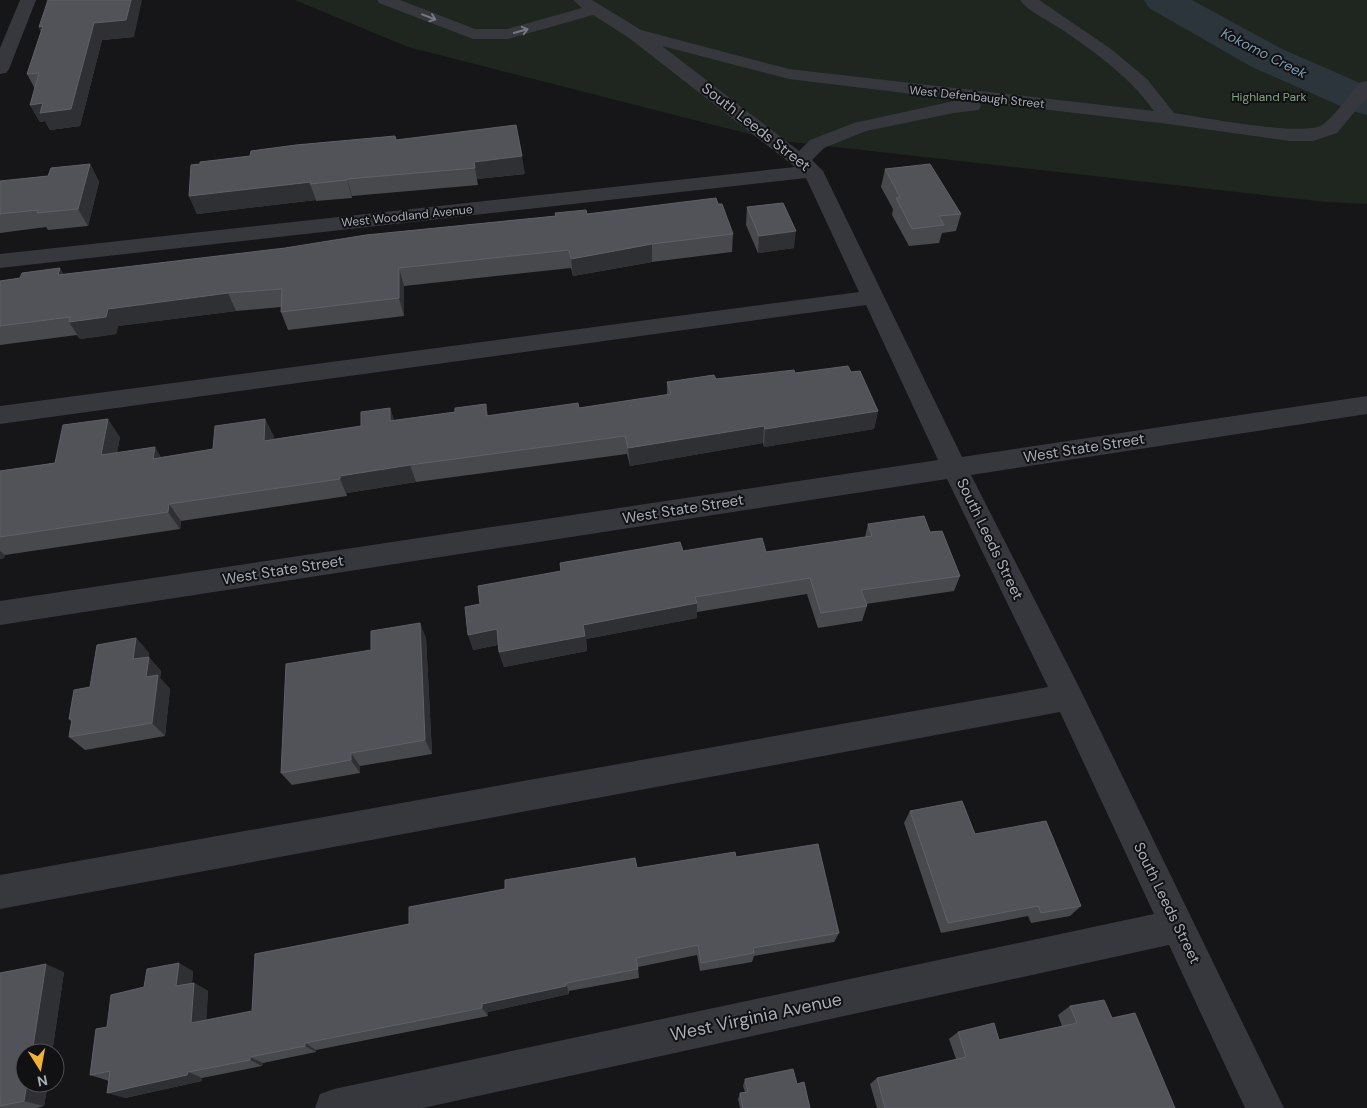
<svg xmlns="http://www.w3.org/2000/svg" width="1367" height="1108" viewBox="0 0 1367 1108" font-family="'DM Sans',sans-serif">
	<rect width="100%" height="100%" fill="#161618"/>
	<polygon fill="#1e261f" points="295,0 1367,0 1367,204 1326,202 773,140 408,47"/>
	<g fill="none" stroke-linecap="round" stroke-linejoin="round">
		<polygon fill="#2c353c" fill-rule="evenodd" points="1144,0 1192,0 1282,49 1367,86 1367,115 1352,111 1252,67 1149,8"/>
		<g fill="#37383d" fill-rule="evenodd">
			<polygon points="20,0 36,0 9,69 6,73 0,74 0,48"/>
			<path d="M377 0H400L475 29H507L582 8 573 0H592L641 30 789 69 1154 111C1130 77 1095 52 1061 29 1050 21 1027 11 1020 0H1039L1111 49 1147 79 1174 113C1201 117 1303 137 1322 125 1332 119 1352 92 1361 82L1367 81V97L1337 133 1313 141H1290L1168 124 974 101 979 102 981 106 979 110 954 113 866 131 824 148 812 160 823 171 962 457 1367 396V414L971 475 1079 687 1284 1108H1245L1169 945 423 1108H315L320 1094 334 1089 1154 914 1060 712 0 909V875L1048 687 947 479 0 625V601L938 460 866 305 0 424V406L859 292 806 178 0 268V254L795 167 629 38 593 15 508 39H473L379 3ZM662 46 789 79 970 101H954L854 123 810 140 799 151Z"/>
		</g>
	</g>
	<g fill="#47494d">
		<polygon points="39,27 134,37 102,40 80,126 50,130 45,121 40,122 30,105 35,89 27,74 41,32"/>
		<polygon points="397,140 525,174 477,179 478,185 352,196 352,198 316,201 316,200 197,214 189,196"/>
		<polygon points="90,164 99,182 88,226 48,230 46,227 0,233 0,181 48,176"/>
		<polygon points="885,169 961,214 956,231 942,233 939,243 909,246 892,215 893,209 881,187"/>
		<polygon points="718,204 733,234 732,252 652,262 573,276 571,268 404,286 404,316 288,330 281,312 281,307 236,311 118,326 116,334 80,339 77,335 0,345 0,281 64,274 587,214"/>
		<polygon points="747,207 794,248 758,253 746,225"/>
		<polygon points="851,372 878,411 874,429 764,447 763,443 630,466 627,454 416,482 347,493 347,496 181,521 180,529 5,555 4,558 0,559 0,471 55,463 120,437 117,452 161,457 213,449 265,419 274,437 273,439 361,426 390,408 394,420 455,412 486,404 488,416 579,408 667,395 667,382 716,379 795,373"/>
		<polygon points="868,524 930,532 960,576 954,591 866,604 867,606 862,621 818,628 807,594 697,612 697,618 586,639 587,651 504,667 499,652 498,645 473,650 480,604 683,551 766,552 865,537"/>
		<polygon points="136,638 149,653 148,657 161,671 160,678 170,689 165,736 85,750 69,737 72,722 69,719 90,687"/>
		<polygon points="426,638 432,754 360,766 360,773 292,785 281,773 371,650"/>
		<polygon points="910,811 975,834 1081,906 1070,916 1031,923 1028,916 941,933 904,823"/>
		<polygon points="736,857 839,933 834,942 754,956 752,962 700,971 697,955 638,967 639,978 569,991 569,994 488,1012 488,1016 316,1050 316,1052 263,1063 262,1066 202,1078 202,1081 125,1098 109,1081 90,1075 107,1027 144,987 193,971 192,983 194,983 208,991 206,1020 252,1011 409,924 637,868"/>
		<polygon points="64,972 52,1053 25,1053 25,1083 48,1083 44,1106 37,1108 0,1108 0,973"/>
		<polygon points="1070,1006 1112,1018 1175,1108 877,1108 870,1084 877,1078 956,1059 949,1039 958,1032 999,1040 1062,1026 1058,1015"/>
		<polygon points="745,1079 797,1084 810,1108 740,1108 738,1099 740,1093 745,1092 743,1086"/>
	</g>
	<g fill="#2f3033">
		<polygon points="131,0 142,0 134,37 102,40 80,126 50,130 45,121 40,122 30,105 43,103 94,23"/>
		<polygon points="43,26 47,44 39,27"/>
		<polygon points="522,156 525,174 477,179 478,185 474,162"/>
		<polygon points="90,164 99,182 88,226 78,209"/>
		<polygon points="347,179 352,196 352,198 347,180"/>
		<polygon points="311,182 310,184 316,200 197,214 189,196"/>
		<polygon points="796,231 794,248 758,253 759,236"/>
		<polygon points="652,244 652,262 573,276 571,259"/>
		<polygon points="60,268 71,286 58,275"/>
		<polygon points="399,268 404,286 404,316 399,298"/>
		<polygon points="228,293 236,311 118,326 116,334 80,339 69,322 108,309"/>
		<polygon points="390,408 396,426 390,421"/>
		<polygon points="878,411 874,429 764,447 765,429"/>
		<polygon points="108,419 120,437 113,473 101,455"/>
		<polygon points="265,419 274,437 272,458 264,441"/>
		<polygon points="764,426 763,443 630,466 628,448"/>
		<polygon points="155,447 166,465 153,459"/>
		<polygon points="410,465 416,482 347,493 347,496 340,479 340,476"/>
		<polygon points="169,504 181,521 180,529 168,512"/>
		<polygon points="0,551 5,555 4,558 0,559"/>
		<polygon points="697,603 697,618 586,639 587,651 504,667 499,652 583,625"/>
		<polygon points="420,623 426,638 432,754 425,740"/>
		<polygon points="497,629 501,644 473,650 468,635"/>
		<polygon points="136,638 149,653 146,674 133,659"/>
		<polygon points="149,657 161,671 160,678 170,689 165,736 152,723 146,677"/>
		<polygon points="351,753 360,766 360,773 351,760"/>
		<polygon points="179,963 193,971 191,994 176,986"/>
		<polygon points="46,964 64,972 52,1053 32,1053"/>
		<polygon points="194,983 208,991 206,1031 191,1023"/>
		<polygon points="566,983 569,994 488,1012 488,1016 482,1008 482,1004"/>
		<polygon points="305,1043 316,1050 316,1052 305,1046"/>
		<polygon points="250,1057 263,1063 262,1066 250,1060"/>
		<polygon points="188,1072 202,1078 202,1081 125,1098 107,1093"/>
		<polygon points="27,1083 48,1083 44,1106 24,1101"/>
	</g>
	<g fill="#525359" stroke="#5f6168">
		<polygon points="48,0 131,0 126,20 94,23 71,109 40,113 43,103 30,105 39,73 27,74 43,26 39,27"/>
		<polygon points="516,125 522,156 474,162 475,168 347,179 347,180 310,184 311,182 189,196 191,165 200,164 200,162 250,156 251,151 296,145 395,136 396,140"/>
		<polygon points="90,164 78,209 37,213 38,210 0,214 0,181 48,176 51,168"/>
		<polygon points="930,164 961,214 939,216 944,225 912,229 896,198 900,197 885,169"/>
		<polygon points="716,198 718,204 722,204 733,234 652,244 571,259 569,250 399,268 399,298 281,312 282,289 228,293 108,309 106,317 69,322 70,317 0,326 0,281 20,278 22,273 60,268 58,275 285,248 366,235 556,216 555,213 586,210 587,214"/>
		<polygon points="783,203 796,231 759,236 747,207"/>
		<polygon points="848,366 851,372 860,371 878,411 765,429 764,426 628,448 625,436 410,465 340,476 340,479 169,504 168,512 0,537 0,471 55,463 63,425 108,419 101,455 155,447 153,459 213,449 215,426 265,419 264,441 361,426 361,412 390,408 390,421 455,412 455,408 486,404 486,416 578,403 579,408 671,394 667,382 714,375 716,379 794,370 795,373"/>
		<polygon points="924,516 930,532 942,531 960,576 861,590 867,606 821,613 810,578 695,597 697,603 583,625 585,636 499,652 497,629 468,635 465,607 480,604 478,586 561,571 560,563 680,542 683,551 762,538 766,552 872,536 868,524"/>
		<polygon points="420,623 425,740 351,753 351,760 281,773 286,664 371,650 371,631"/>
		<polygon points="136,638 133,659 149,657 146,677 158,675 152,723 69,737 72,719 69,719 74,690 90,687 97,645"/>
		<polygon points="962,801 975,834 1046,821 1081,906 1041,913 1038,906 948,923 910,811"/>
		<polygon points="818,844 839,933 753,948 754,953 701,963 698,945 636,958 638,969 566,983 566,986 482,1004 482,1008 305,1043 305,1046 250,1057 250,1060 188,1072 187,1075 107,1093 110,1071 90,1075 96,1029 107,1027 111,995 144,987 147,969 179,963 176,986 194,983 191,1023 252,1011 255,954 409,924 409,907 505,889 505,880 635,858 637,868 735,852 736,857"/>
		<polygon points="46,964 32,1053 25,1053 25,1083 27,1083 24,1101 0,1106 0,973"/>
		<polygon points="1104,1000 1112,1018 1135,1013 1175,1108 885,1108 877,1078 966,1057 958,1032 994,1023 999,1040 1077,1023 1070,1006"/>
		<polygon points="793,1069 797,1084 804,1082 810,1108 743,1108 740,1093 748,1092 745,1079"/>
	</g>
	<defs><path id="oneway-shaft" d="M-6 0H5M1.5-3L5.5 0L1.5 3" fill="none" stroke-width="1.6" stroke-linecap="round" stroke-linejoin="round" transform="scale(1.25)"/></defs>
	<g stroke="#757881">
		<use href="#oneway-shaft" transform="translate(429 17) rotate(21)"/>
		<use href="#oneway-shaft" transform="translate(521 31) rotate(-16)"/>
	</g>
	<g text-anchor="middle" stroke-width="4" stroke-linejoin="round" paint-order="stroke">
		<g font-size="12" fill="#a8adb8" stroke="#111113">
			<text transform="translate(977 97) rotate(6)" y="4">West Defenbaugh Street</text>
			<text transform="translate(407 216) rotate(-6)" y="4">West Woodland Avenue</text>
		</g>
		<g font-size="12" fill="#7fa381" stroke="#111113">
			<text x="1269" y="101">Highland Park</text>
		</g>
		<g font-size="14" font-style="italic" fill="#7f9bb3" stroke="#111113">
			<text transform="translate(1264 53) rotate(27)" y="5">Kokomo Creek</text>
		</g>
		<g font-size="15" fill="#a8adb8" stroke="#111113">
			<text transform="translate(756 127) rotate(38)" y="5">South Leeds Street</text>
			<text transform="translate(1084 448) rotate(-9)" y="5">West State Street</text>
			<text transform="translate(683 509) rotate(-9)" y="5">West State Street</text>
			<text transform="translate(990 539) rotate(64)" y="5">South Leeds Street</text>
			<text transform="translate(283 570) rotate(-9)" y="5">West State Street</text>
			<text transform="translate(1167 903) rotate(64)" y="5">South Leeds Street</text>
		</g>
		<g font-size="18" fill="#a8adb8" stroke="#111113">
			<text transform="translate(756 1017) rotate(-12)" y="6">West Virginia Avenue</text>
		</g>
	</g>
	<g transform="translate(40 1068) rotate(169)"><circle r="24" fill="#111113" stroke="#4d4f55"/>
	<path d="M0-4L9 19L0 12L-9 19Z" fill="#f2b134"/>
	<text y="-8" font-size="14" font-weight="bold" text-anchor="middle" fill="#a8adb8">N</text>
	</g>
</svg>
